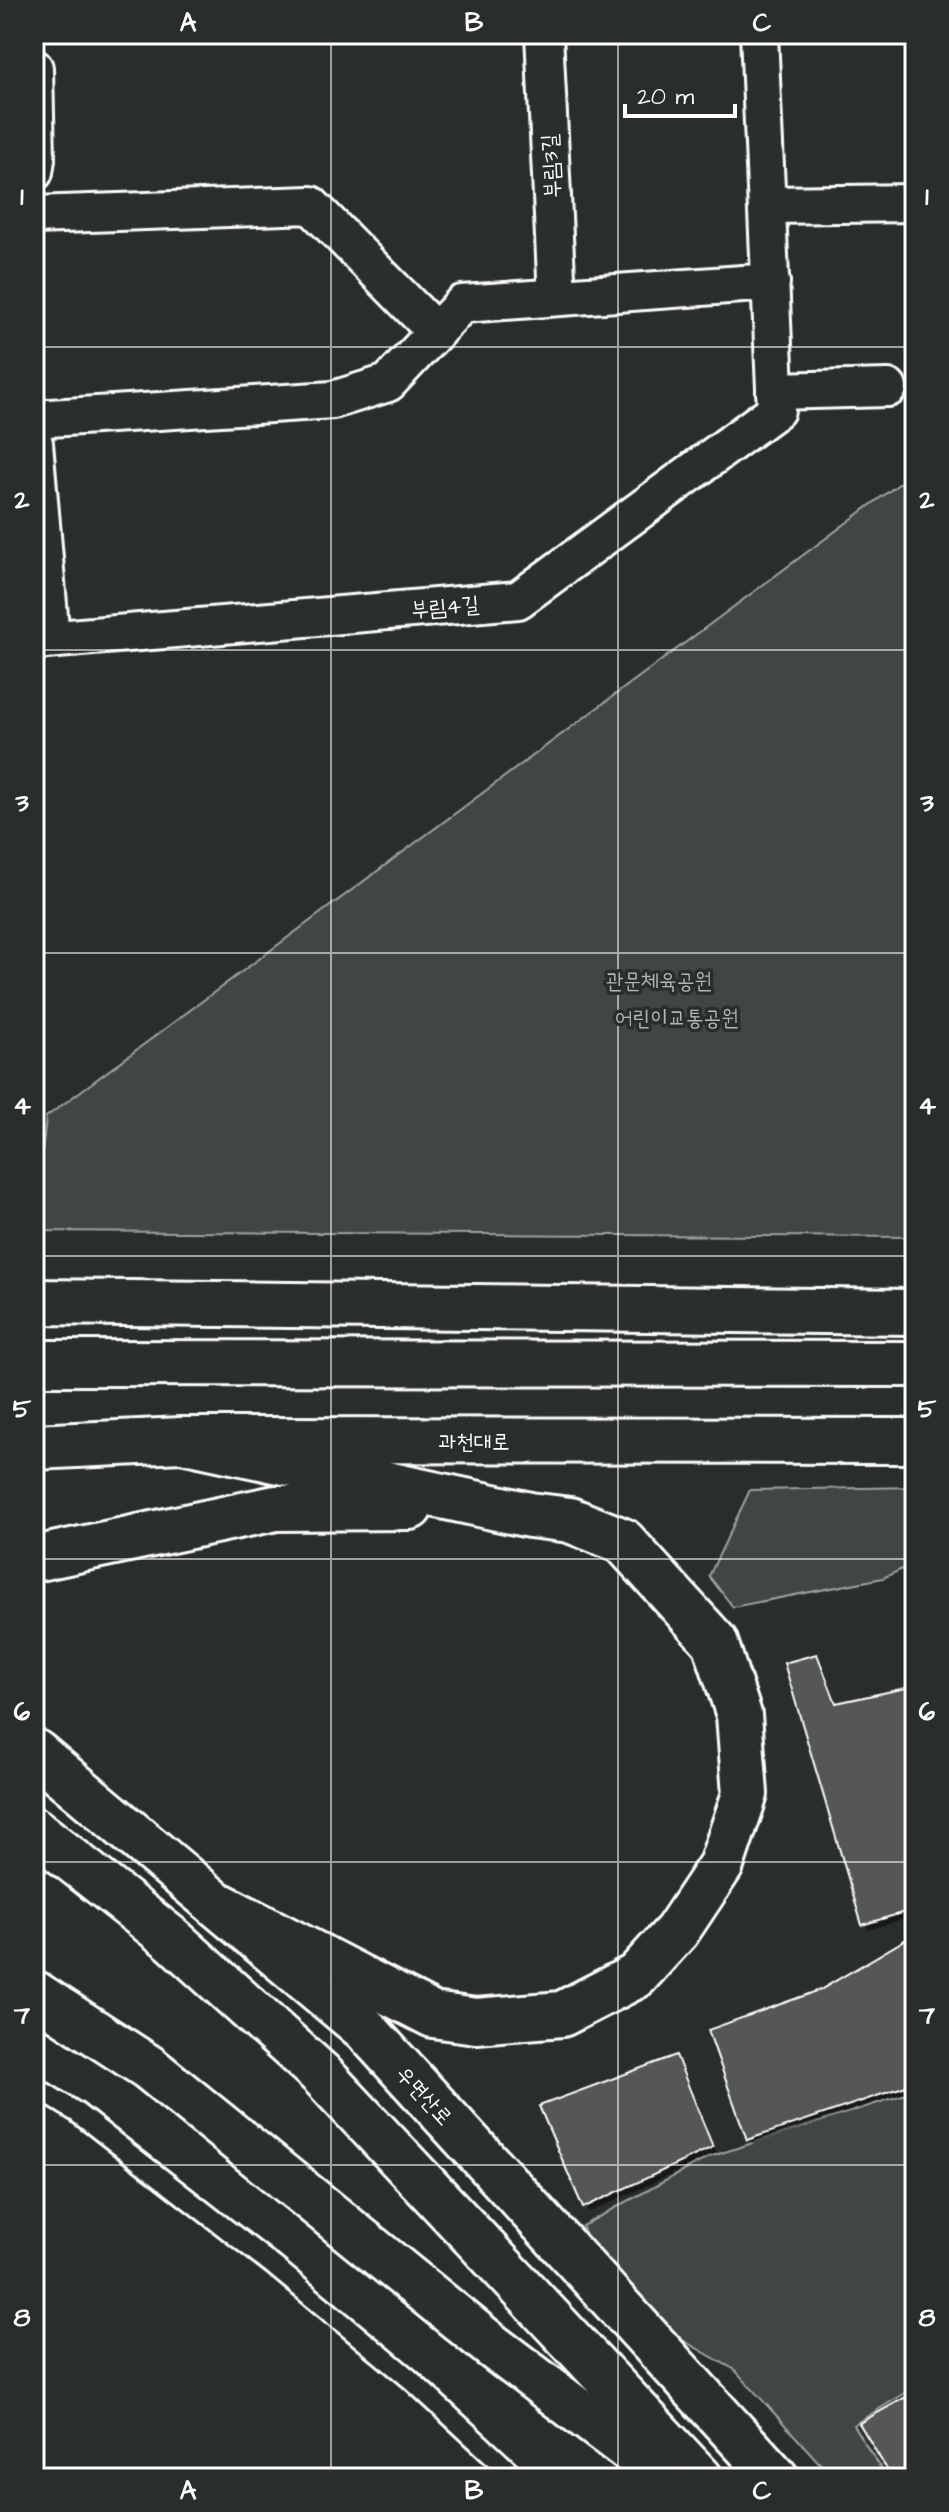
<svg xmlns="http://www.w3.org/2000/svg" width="949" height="2512" viewBox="0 0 949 2512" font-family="'Architects Daughter','Poor Story',sans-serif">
	<rect width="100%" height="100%" fill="#2a2d2e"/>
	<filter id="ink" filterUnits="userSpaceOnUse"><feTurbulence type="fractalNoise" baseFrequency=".0125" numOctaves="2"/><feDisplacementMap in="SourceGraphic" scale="16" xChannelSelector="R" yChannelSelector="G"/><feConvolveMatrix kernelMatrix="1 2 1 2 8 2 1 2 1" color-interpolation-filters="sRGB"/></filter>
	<g filter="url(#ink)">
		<g fill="#414445" stroke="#a0a2a2" stroke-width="2">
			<polygon points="915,472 915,1237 34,1231 46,1117"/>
			<polygon points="915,1487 915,1563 883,1578 733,1607 709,1576 750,1490"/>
			<polygon points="915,2091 915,2387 853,2425 887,2478 833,2478 735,2370 677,2337 599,2262 582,2226 709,2157"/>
		</g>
		<g fill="#0007">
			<polygon points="817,1656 822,1662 838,1705 915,1688 915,1915 869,1930 864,1924"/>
			<polygon points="915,1937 915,2089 754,2144 748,2139 821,1992"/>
			<polygon points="675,2058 681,2063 717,2153 590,2212 584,2206"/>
		</g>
		<g fill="#555758" stroke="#fff" stroke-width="2">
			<polygon points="817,1654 836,1703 915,1686 915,1909 862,1925 784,1663"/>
			<polygon points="915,1934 915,2083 747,2140 708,2030 820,1990"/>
			<polygon points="676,2055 713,2147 583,2208 539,2106"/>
			<polygon points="915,2392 915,2478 892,2478 859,2423"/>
		</g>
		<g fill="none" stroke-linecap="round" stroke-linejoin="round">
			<g stroke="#fff" stroke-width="24">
				<polyline id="service" points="34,2086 76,2112 274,2266 410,2379 517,2478"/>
			</g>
			<g stroke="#fff" stroke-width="42">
				<g id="minor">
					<polyline points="544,34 557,297"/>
					<polyline points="34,68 36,159 34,172"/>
					<polyline points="768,205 915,203"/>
					<polyline points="34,215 311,205 436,332"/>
					<polyline points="775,391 888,388"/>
					<polyline points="34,419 333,400 388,383 462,304 771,282"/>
					<polyline points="34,443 51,639"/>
					<polyline points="34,641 518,600 776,410 759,34"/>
				</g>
			</g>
			<g stroke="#fff" stroke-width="50">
				<g id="trunk">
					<polyline points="34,1302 915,1312"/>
					<polyline points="34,1363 915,1364"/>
					<polyline points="182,1440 530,1515 570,1520 623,1541 715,1642 739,1715 745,1794 721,1865 677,1931 636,1976 562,2014 476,2021 433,2015 221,1906"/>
					<polyline points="34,1447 182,1440 915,1441"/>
					<polyline points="34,1559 276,1508 410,1507"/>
					<polyline points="35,1752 365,2029 776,2478"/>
					<polyline points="34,1830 173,1940 321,2074 700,2478"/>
					<polyline points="34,1993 148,2067 492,2346 667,2478"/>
				</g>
			</g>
			<use href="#service" stroke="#2a2d2e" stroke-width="18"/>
			<use href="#minor" stroke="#2a2d2e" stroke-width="36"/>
			<use href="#trunk" stroke="#2a2d2e" stroke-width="44"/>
		</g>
	</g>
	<path fill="none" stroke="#fff" stroke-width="2" stroke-opacity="0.55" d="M331 34V2478M618 34V2478M34 347H915M34 650H915M34 953H915M34 1256H915M34 1559H915M34 1862H915M34 2165H915"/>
	<g text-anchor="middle" stroke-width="7" stroke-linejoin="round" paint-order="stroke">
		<g font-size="22" fill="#fff" stroke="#2a2d2e">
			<text transform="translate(550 166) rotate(-93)" y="8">부림3길</text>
			<text transform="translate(445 606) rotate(-5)" y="8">부림4길</text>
			<text x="474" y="1449">과천대로</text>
			<text transform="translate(425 2095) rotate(48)" y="8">우면산로</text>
		</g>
		<g font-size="22" fill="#b3b4b5" stroke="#2a2d2e">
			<text x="659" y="988">관문체육공원</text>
			<text x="677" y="1025">어린이교통공원</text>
		</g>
	</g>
	<rect width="949" height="2512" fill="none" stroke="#2a2d2e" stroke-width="88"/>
	<path d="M625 104v12h110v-12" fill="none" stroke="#ffffff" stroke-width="4"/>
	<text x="637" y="104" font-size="24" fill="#ffffff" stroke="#2a2d2e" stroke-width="6" paint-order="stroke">20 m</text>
	<rect x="44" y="44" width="861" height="2424" fill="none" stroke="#fff" stroke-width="3"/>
	<g font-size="26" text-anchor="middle" font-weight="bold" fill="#fff">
		<text x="188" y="31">A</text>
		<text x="474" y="31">B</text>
		<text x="762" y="31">C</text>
		<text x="22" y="205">1</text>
		<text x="927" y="205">1</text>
		<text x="22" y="508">2</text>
		<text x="927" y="508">2</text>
		<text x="22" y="811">3</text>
		<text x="927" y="811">3</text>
		<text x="22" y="1114">4</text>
		<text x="927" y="1114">4</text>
		<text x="22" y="1417">5</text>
		<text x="927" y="1417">5</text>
		<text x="22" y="1720">6</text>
		<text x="927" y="1720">6</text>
		<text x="22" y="2023">7</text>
		<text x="927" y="2023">7</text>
		<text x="22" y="2326">8</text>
		<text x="927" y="2326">8</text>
		<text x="188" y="2499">A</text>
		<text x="474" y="2499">B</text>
		<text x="762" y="2499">C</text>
	</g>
</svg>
